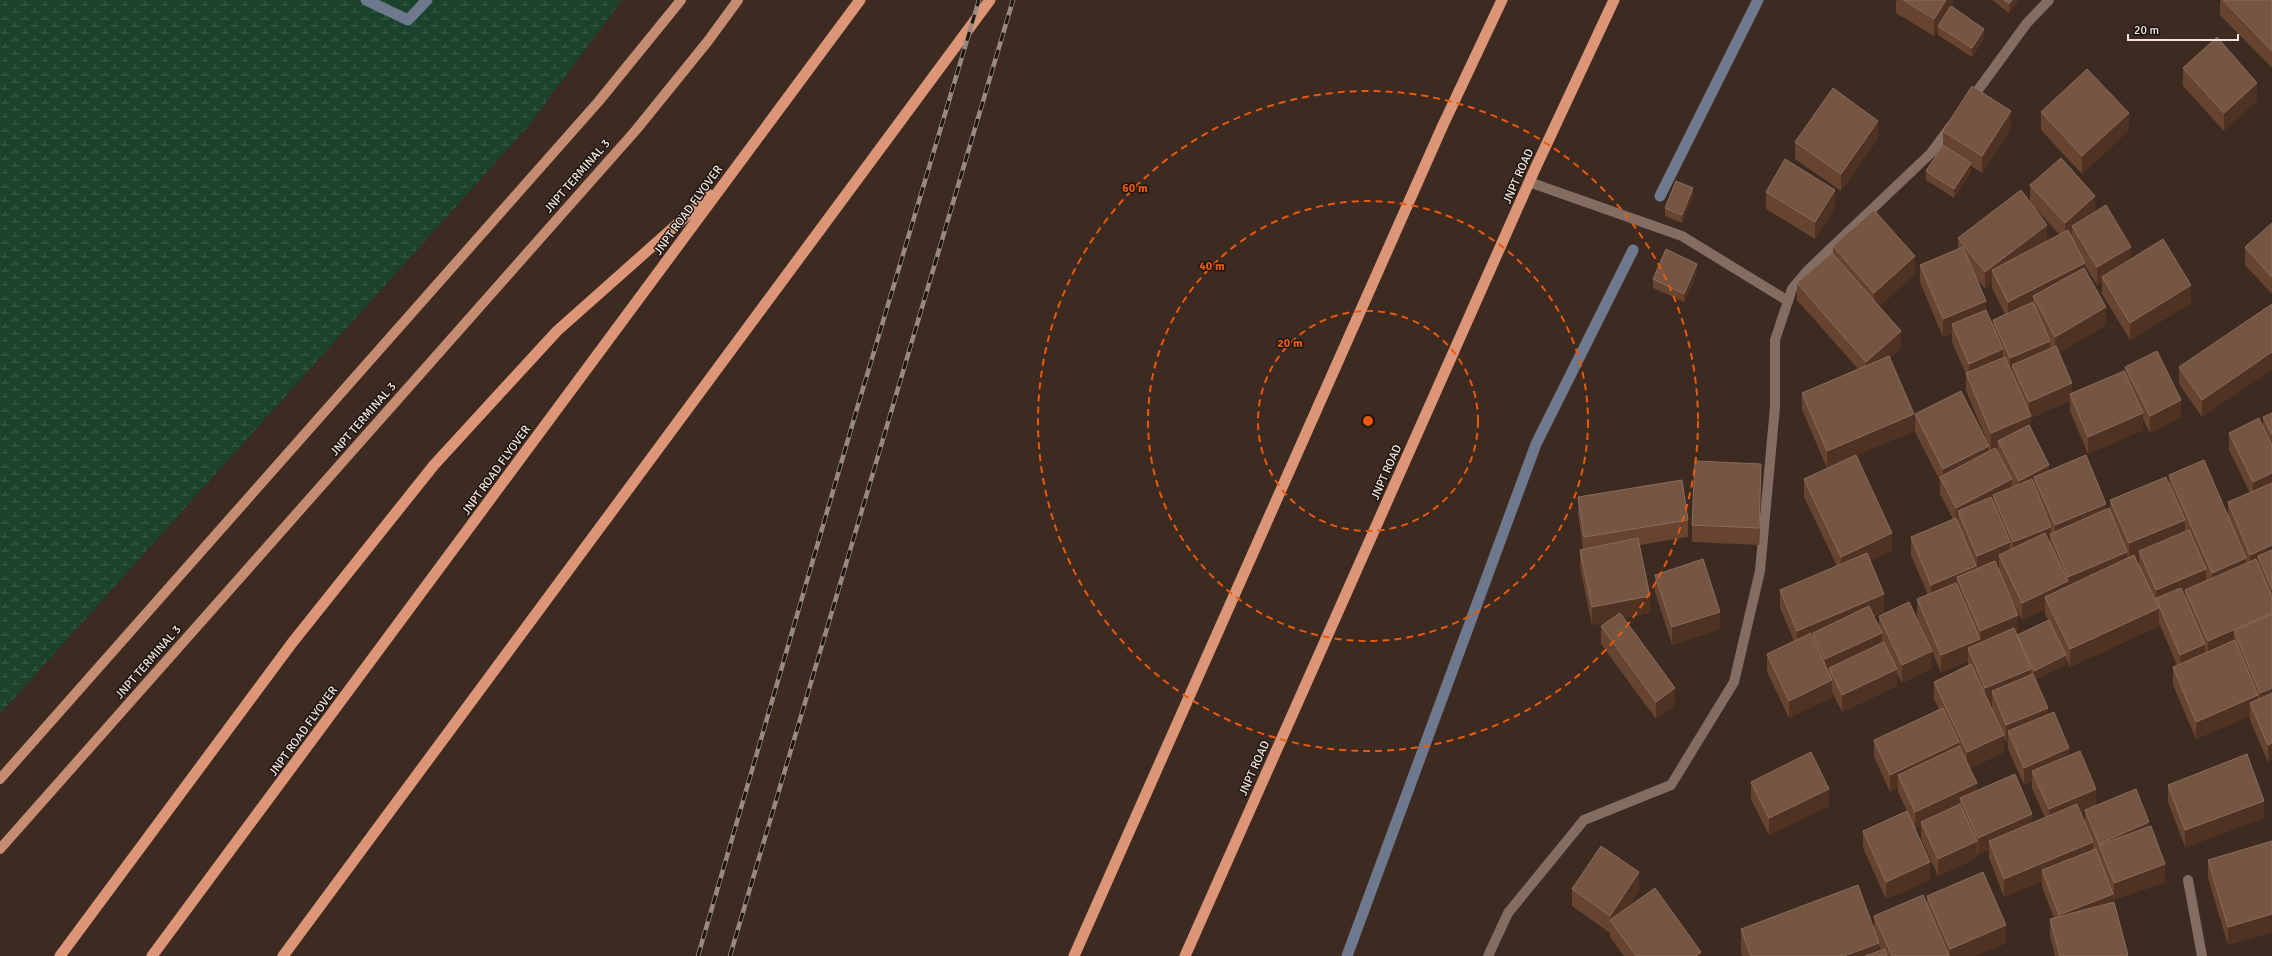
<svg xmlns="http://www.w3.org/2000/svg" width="2272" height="956" viewBox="0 0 2272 956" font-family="Signika,sans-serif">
	<defs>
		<pattern id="wetland-marsh" width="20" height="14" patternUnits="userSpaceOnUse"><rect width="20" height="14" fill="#1a422d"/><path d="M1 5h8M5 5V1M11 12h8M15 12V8" fill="none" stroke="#3c5d4b"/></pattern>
	</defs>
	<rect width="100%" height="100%" fill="#3d2a20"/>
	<polygon fill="url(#wetland-marsh)" points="0,0 622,0 529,125 0,714"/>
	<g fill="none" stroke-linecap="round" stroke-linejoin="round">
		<g stroke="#6f798d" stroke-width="11">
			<polyline points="366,0 408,20 427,0"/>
			<polyline points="1660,196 1758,0"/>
			<polyline points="1347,956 1536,444 1633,250"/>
		</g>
		<g stroke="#836d62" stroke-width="10">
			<polyline points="1970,101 2027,23 2049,0"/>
			<polyline points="1529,182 1682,236 1788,301"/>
			<polyline points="2188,880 2202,956"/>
			<polyline points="1488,956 1508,913 1584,820 1671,785 1734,682 1760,571 1775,407 1775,340 1792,289 1808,270 1931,153 1951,126"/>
		</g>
		<g stroke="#c68c72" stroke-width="10">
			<polyline points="0,779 599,101 681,0"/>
			<polyline points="0,849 636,130 708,41 738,0"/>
		</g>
		<g stroke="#dc9677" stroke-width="11">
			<polyline points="60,956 292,643 434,465 557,331 710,195"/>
			<polyline points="152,956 860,0"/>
			<polyline points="283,956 990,0"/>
			<polyline points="1074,956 1443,125 1502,0"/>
			<polyline points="1185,956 1534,171 1614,0"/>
		</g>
		<g stroke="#998981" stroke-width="4.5">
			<g id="rail">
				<polyline points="698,956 856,412 979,0"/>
				<polyline points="730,956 1013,0"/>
			</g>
		</g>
		<use href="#rail" stroke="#1d1510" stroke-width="3" stroke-dasharray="9" stroke-linecap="butt"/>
	</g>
	<g fill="#664430" fill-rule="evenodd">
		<polygon points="1896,0 1953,0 1953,5 1952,7 1984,38 1972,57 1938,35 1938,29 1934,36 1896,13"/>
		<polygon points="1992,0 2019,0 2009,13"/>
		<polygon points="2220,0 2272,0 2272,68 2220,15"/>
		<polygon points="2183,68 2257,100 2224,131 2183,86"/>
		<polygon points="2041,112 2129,130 2082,174 2041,130"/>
		<polygon points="2011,128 1982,173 1971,166 1971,172 1954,198 1926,180 1926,171 1943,145 1943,131"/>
		<polygon points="1878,138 1841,191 1795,159 1795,142"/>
		<path d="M2030 185 2095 212 2131 258 2191 303 2130 340 2102 294V282L2097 285 2085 266V271L2106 325 2059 352 2072 393 2125 374V367L2181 417 2150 433 2143 419V430L2088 454 2070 411V401L2031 418V429L2049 470 2106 510 2110 511V500L2169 484V475L2228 515V502L2250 493 2229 450V433L2263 427V417L2272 413V760L2268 762 2250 720V716L2196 739 2173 685V667L2177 665 2159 623V626L2070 667 2066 659V664L2036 679 2048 715 2069 755 2096 805 2149 826 2165 882 2114 900 2113 898V902L2128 956H2055L2050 936V919L2054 918 2042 887V881L2004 897 1989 858V850L1978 855 1977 854V858L1938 876 1921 839V826L1915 829 1930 880 1886 899 1863 848V831L1907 811 1898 792V788L1890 792 1874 757V740L1939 709 1934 699V682L1968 665V661L1941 673 1932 651V668L1902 683 1897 673V686L1842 712 1832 692V697L1789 718 1767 672V654L1794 641 1780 608V590L1837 566 1804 497V479L1848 459 1827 468 1802 410V393L1858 369 1797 300V283L1833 254V246L1915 274 1879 306 1901 348 1890 358 1914 431 1856 455 1892 550 1870 561 1884 611 1874 616 1879 626V616L1931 649 1917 617V599L1928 595 1911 555V537L1953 519 1940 494V481L1915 432V414L1989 445 1966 391V374L1952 342V333L1943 337 1920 282V265L1958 249V238L2030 202ZM2033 206 2060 235 2047 241ZM1976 278 1985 289 1992 284V288L2005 314 1993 320V326L1986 310ZM2139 557V566L2135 558ZM1999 564V570L1997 565ZM2005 585 2022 620 2045 609V614L2048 620 2017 635 2016 633 2018 632ZM1992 703V708L1990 704ZM2004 736 2006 743 2008 742V749L2024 785 2032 781V788L2045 818 2032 823 1977 791 1970 768 2004 752ZM2085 811V824L2081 813Z"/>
		<polygon points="1766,192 1835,207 1815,239 1766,209"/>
		<polygon points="1693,197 1682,223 1665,216 1665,208"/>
		<polygon points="2272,223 2272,294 2245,265 2245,247"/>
		<polygon points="1697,273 1684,302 1653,288 1653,279"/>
		<polygon points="2272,304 2202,417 2179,384 2179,367"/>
		<polygon points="1761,481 1759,545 1692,542 1692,525"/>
		<polygon points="1578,497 1688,520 1688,537 1640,545 1650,613 1624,618 1675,706 1656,719 1601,644 1601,626 1608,622 1592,625 1580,567 1580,550 1583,549 1578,514"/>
		<polygon points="1655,575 1720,629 1672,645 1655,592"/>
		<polygon points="1751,782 1829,806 1769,835 1751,799"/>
		<polygon points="2168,785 2264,818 2185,847 2168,802"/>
		<polygon points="2272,841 2272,932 2228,945 2208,878 2208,860"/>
		<polygon points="1572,889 1639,890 1627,908 1696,956 1624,956 1610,937 1610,932 1610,933 1572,906"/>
		<path d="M1927 896 2006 943 1974 956H1742L1741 953V929H1874V916L1927 904ZM1879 945 1881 950 1879 951Z"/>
	</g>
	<g fill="#4f3222">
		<polygon points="1946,0 1953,0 1953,5 1940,27 1938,26 1938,29 1934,36 1934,19"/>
		<polygon points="2012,0 2019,0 2009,13 2009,4"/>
		<polygon points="1984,29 1984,38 1972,57 1972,48"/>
		<polygon points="2257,83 2257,100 2224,131 2224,113"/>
		<polygon points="2011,111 2011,128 1982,173 1982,156"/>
		<polygon points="2129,113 2129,130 2082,174 2082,156"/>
		<polygon points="1878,121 1878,138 1841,191 1841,174"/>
		<polygon points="1971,163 1971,172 1954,198 1954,189"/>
		<polygon points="1693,188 1693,197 1682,223 1682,215"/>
		<polygon points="1835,190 1835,207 1815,239 1815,222"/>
		<polygon points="2095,196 2095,213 2072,226 2072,234 2065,240 2065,223"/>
		<polygon points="2047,225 2047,242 1992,270 1992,284 1985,289 1985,272"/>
		<polygon points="2131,247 2131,264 2102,277 2102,282 2097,285 2097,267"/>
		<polygon points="1915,256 1915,274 1874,310 1874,293"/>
		<polygon points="2085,263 2085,280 2033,296 2033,307 2008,320 2008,302"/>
		<polygon points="1697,264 1697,273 1684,302 1684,294"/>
		<polygon points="2191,285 2191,303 2130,340 2130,323"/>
		<polygon points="1986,301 1986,318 1952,324 1952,333 1943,337 1943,319"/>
		<polygon points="2106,307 2106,325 2055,354 2055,337"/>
		<polygon points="1901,331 1901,348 1866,379 1866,362"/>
		<polygon points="2050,341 2050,358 2012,365 2012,375 2010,376 2010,358"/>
		<polygon points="2003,349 2003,367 1969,381 1969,364"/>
		<polygon points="2272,352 2272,370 2202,417 2202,400"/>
		<polygon points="2072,383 2072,399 2070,394 2070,401 2031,418 2031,434 1998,441 1998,448 1991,451 1991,433 2029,417 2029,402"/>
		<polygon points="2181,400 2181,417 2150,433 2150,416"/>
		<polygon points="2143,413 2143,430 2088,454 2088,437"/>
		<polygon points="1914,414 1914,431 1827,468 1827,451"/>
		<polygon points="1989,446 1989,463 1943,482 1943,469"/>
		<polygon points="1761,464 1761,481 1759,545 1759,528"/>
		<polygon points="2049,465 2049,482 2034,477 2034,490 2019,498 2019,481"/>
		<polygon points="2272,473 2272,490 2253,499 2253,482"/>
		<polygon points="2012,479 2012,496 1993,495 1993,506 1958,511 1958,524 1956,525 1956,508"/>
		<polygon points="2106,504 2106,521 2055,543 2055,525"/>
		<polygon points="2185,520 2185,537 2139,551 2139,557 2129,561 2129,543"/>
		<polygon points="2051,527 2051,538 2050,534 2050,545 2013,560 2013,542"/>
		<polygon points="1892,533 1892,550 1841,575 1841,557"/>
		<polygon points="2010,542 2010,560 1999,555 1999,564 1977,574 1977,556"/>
		<polygon points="2272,545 2272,562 2258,556 2258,569 2250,572 2250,555"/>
		<polygon points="2127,552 2127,569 2068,594 2068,577"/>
		<polygon points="2246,558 2246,575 2212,590 2212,573"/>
		<polygon points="1976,566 1976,583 1957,577 1957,591 1931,602 1931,585"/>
		<polygon points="2206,569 2206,586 2185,590 2185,595 2159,606 2156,598 2156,607 2156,590"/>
		<polygon points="2068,581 2068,599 2045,597 2045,609 2022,620 2022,603"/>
		<polygon points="1884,594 1884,611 1816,640 1813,633 1813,641 1797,648 1797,631"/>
		<polygon points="1650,596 1650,613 1592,625 1592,607"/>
		<polygon points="2159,608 2159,626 2070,667 2070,649"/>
		<polygon points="1720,612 1720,629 1672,645 1672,627"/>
		<polygon points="2272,613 2272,631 2234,631 2234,647 2208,658 2208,641"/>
		<polygon points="2018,615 2018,632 1980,648 1968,648 1968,661 1941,673 1941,655 1980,639 1980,631"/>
		<polygon points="1882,633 1882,650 1829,668 1829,675 1825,676 1825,659"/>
		<polygon points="2205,644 2205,661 2180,672 2180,655"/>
		<polygon points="1932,651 1932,668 1902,683 1902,665"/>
		<polygon points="2066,655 2066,664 2034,680 2034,671"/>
		<polygon points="1897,669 1897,686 1842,712 1842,695"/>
		<polygon points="2031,669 2031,686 1992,691 1992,703 1985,706 1985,688"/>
		<polygon points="1832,680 1832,697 1789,718 1789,701"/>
		<polygon points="1675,688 1675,706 1656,719 1656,702"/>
		<polygon points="2272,688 2272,705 2260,710 2260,693"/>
		<polygon points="2258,695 2258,712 2250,703 2250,716 2196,739 2196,722"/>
		<polygon points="2048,708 2048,725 2008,731 2008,742 2006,743 2006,725"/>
		<polygon points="2004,735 2004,752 1967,769 1967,752"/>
		<polygon points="1959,742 1959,760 1898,775 1898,788 1890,792 1890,775"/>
		<polygon points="2272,743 2272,760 2268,762 2268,745"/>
		<polygon points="2069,748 2069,766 2032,771 2032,781 2024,785 2024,768"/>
		<polygon points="1977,783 1977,800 1960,798 1960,808 1921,822 1921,826 1915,829 1915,812"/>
		<polygon points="1829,789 1829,806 1769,835 1769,818"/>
		<polygon points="2096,789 2096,806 2085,810 2085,811 2049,827 2049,809"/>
		<polygon points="2264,801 2264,818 2185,847 2185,830"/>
		<polygon points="2032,814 2032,831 1989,841 1989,850 1978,855 1978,838"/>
		<polygon points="2149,822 2149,839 2099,845 2099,861 2099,844"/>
		<polygon points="1977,841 1977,858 1938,876 1938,859"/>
		<polygon points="2093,842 2093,860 2042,870 2042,881 2004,897 2004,879"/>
		<polygon points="1930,862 1930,880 1886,899 1886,882"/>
		<polygon points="2165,864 2165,882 2114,900 2114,883"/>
		<polygon points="1639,872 1639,890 1615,926 1610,920 1610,933 1610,916"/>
		<polygon points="2113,894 2113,911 2059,932 2059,915"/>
		<polygon points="2272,914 2272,932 2228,945 2228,927"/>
		<polygon points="2006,925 2006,943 1974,956 1950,956 1950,949"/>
		<polygon points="1879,943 1879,956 1844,956"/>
		<polygon points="1701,952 1701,956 1696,956"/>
	</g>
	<g fill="#755643" stroke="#896c5c">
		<polygon points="1903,0 1946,0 1934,19"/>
		<polygon points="2004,0 2012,0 2009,4"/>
		<polygon points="2223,0 2272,0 2272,51"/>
		<polygon points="1951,6 1984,29 1972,48 1938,26"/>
		<polygon points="2217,37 2257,83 2224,113 2183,68"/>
		<polygon points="2087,69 2129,113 2082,156 2041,112"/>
		<polygon points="1972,86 2011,111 1982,156 1943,131"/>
		<polygon points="1833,88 1878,121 1841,174 1795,142"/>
		<polygon points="1943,145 1971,163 1954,189 1926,171"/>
		<polygon points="2061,158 2095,196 2065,223 2030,185"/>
		<polygon points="1785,159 1835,190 1815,222 1766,192"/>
		<polygon points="1676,181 1693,188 1682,215 1665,208"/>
		<polygon points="2021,190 2047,225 1985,272 1958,238"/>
		<polygon points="2106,205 2131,247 2097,267 2072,226"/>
		<polygon points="1874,210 1915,256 1874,293 1833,246"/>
		<polygon points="2272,223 2272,277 2245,247"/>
		<polygon points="2068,230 2085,263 2008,302 1992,270"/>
		<polygon points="2163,239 2191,285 2130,323 2102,277"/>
		<polygon points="1963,247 1986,301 1943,319 1920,265"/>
		<polygon points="1666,249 1697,264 1684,294 1653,279"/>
		<polygon points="1832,253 1901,331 1866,362 1797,283"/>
		<polygon points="2084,268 2106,307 2055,337 2033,296"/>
		<polygon points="2033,302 2050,341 2010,358 1993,320"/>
		<polygon points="2272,304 2272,352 2202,400 2179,367"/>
		<polygon points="1986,310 2003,349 1969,364 1952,324"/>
		<polygon points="2056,346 2072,383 2029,402 2012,365"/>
		<polygon points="2157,351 2181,400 2150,416 2125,367"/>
		<polygon points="1889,356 1914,414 1827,451 1802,393"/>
		<polygon points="2005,357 2031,416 1991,433 1966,373"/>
		<polygon points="2124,371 2143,413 2088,437 2070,394"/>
		<polygon points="1961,391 1989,446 1943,469 1915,414"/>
		<polygon points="2272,413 2272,435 2263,417"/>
		<polygon points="2259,418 2272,446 2272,473 2253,482 2229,433"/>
		<polygon points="2029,425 2049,465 2019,481 1998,441"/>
		<polygon points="1995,448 2012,479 1956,508 1940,477"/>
		<polygon points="1856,455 1892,533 1841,557 1804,479"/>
		<polygon points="2086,455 2106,504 2055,525 2034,477"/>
		<polygon points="2204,460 2246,558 2212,573 2169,475"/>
		<polygon points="1695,461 1761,464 1759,528 1692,525"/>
		<polygon points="2166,477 2185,520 2129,543 2110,500"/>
		<polygon points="2032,479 2051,527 2013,542 1993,495"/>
		<polygon points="1682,480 1688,520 1584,537 1578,497"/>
		<polygon points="2272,483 2272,545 2250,555 2228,502"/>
		<polygon points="1991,497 2010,542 1977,556 1958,511"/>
		<polygon points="2109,508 2127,552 2068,577 2050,534"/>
		<polygon points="1956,518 1976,566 1931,585 1911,537"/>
		<polygon points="2189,530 2206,569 2156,590 2139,551"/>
		<polygon points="2045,533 2068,581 2022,603 1999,555"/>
		<polygon points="1638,538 1650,596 1592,607 1580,550"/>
		<polygon points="2272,550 2272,589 2258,556"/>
		<polygon points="1867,553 1884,594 1797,631 1780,590"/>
		<polygon points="2134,555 2159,608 2070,649 2045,597"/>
		<polygon points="1703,559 1720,612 1672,627 1655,575"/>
		<polygon points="2256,559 2272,597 2272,613 2208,641 2185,590"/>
		<polygon points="1995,561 2018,615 1980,631 1957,577"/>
		<polygon points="1956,583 1980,639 1941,655 1917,599"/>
		<polygon points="2181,588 2205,644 2180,655 2156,598"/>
		<polygon points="1909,602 1932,651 1902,665 1879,616"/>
		<polygon points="1869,606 1882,633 1825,659 1813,633"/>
		<polygon points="1620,613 1675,688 1656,702 1601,626"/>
		<polygon points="2272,614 2272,688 2260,693 2234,631"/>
		<polygon points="2049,620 2066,655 2034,671 2017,635"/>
		<polygon points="2014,628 2031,669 1985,688 1968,648"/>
		<polygon points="1811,633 1832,680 1789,701 1767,654"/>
		<polygon points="2235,640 2258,695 2196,722 2173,667"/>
		<polygon points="1884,642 1897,669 1842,695 1829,668"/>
		<polygon points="1971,664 2004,735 1967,752 1934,682"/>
		<polygon points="2033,674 2048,708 2006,725 1992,691"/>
		<polygon points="2272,693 2272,743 2268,745 2250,703"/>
		<polygon points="1943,708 1959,742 1890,775 1874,740"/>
		<polygon points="2054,712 2069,748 2024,768 2008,731"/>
		<polygon points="1959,746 1977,783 1915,812 1898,775"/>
		<polygon points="2080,751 2096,789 2049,809 2032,771"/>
		<polygon points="1811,752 1829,789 1769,818 1751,782"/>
		<polygon points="2247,754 2264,801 2185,830 2168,785"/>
		<polygon points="2015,774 2032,814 1978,838 1960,798"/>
		<polygon points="2136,789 2149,822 2099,844 2085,810"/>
		<polygon points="1960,804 1977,841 1938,859 1921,822"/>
		<polygon points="2077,804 2093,842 2004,879 1989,841"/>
		<polygon points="1907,811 1930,862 1886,882 1863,831"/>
		<polygon points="2151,826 2165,864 2114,883 2099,845"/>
		<polygon points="2272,841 2272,914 2228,927 2208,860"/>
		<polygon points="1601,846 1639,872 1610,916 1572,889"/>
		<polygon points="2096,849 2113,894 2059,915 2042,870"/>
		<polygon points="1983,872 2006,925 1950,949 1927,896"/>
		<polygon points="1858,885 1879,943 1844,956 1751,956 1741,929"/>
		<polygon points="1655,888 1701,952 1696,956 1636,956 1610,920"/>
		<polygon points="1923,895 1949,956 1892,956 1874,916"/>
		<polygon points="2114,902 2128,955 2125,956 2060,956 2050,919"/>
		<polygon points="1885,949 1887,956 1865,956"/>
	</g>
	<g fill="none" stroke="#e8590c" stroke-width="2" stroke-dasharray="7 5">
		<circle cx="1368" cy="421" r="110"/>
		<circle cx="1368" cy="421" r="220"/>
		<circle cx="1368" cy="421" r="330"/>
	</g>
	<g text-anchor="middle" stroke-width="3" stroke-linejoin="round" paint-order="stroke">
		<g font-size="12" fill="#f3e6e0" stroke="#1d1510">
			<text transform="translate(577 176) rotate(-49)" y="4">JNPT TERMINAL 3</text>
			<text transform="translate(1518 176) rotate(-66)" y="4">JNPT ROAD</text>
			<text transform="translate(688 210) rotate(-54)" y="4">JNPT ROAD FLYOVER</text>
			<text transform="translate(363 419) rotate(-49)" y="4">JNPT TERMINAL 3</text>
			<text transform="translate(496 470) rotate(-54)" y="4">JNPT ROAD FLYOVER</text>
			<text transform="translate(1386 472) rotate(-66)" y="4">JNPT ROAD</text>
			<text transform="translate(148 662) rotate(-49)" y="4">JNPT TERMINAL 3</text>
			<text transform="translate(303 731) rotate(-54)" y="4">JNPT ROAD FLYOVER</text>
			<text transform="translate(1254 768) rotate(-66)" y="4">JNPT ROAD</text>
		</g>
	</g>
	<circle cx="1368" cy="421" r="6" fill="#e8590c" stroke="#1d1510" stroke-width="2"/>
	<g font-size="12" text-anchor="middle" font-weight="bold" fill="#e8590c" stroke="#1d1510" stroke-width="3" stroke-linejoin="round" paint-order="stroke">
		<text x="1135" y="192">60 m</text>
		<text x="1212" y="270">40 m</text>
		<text x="1290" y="347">20 m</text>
	</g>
	<path d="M2128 34v6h110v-6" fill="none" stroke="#f3e6e0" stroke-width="2"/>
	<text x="2134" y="34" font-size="12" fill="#f3e6e0" stroke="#1d1510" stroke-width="3" paint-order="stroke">20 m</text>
</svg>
